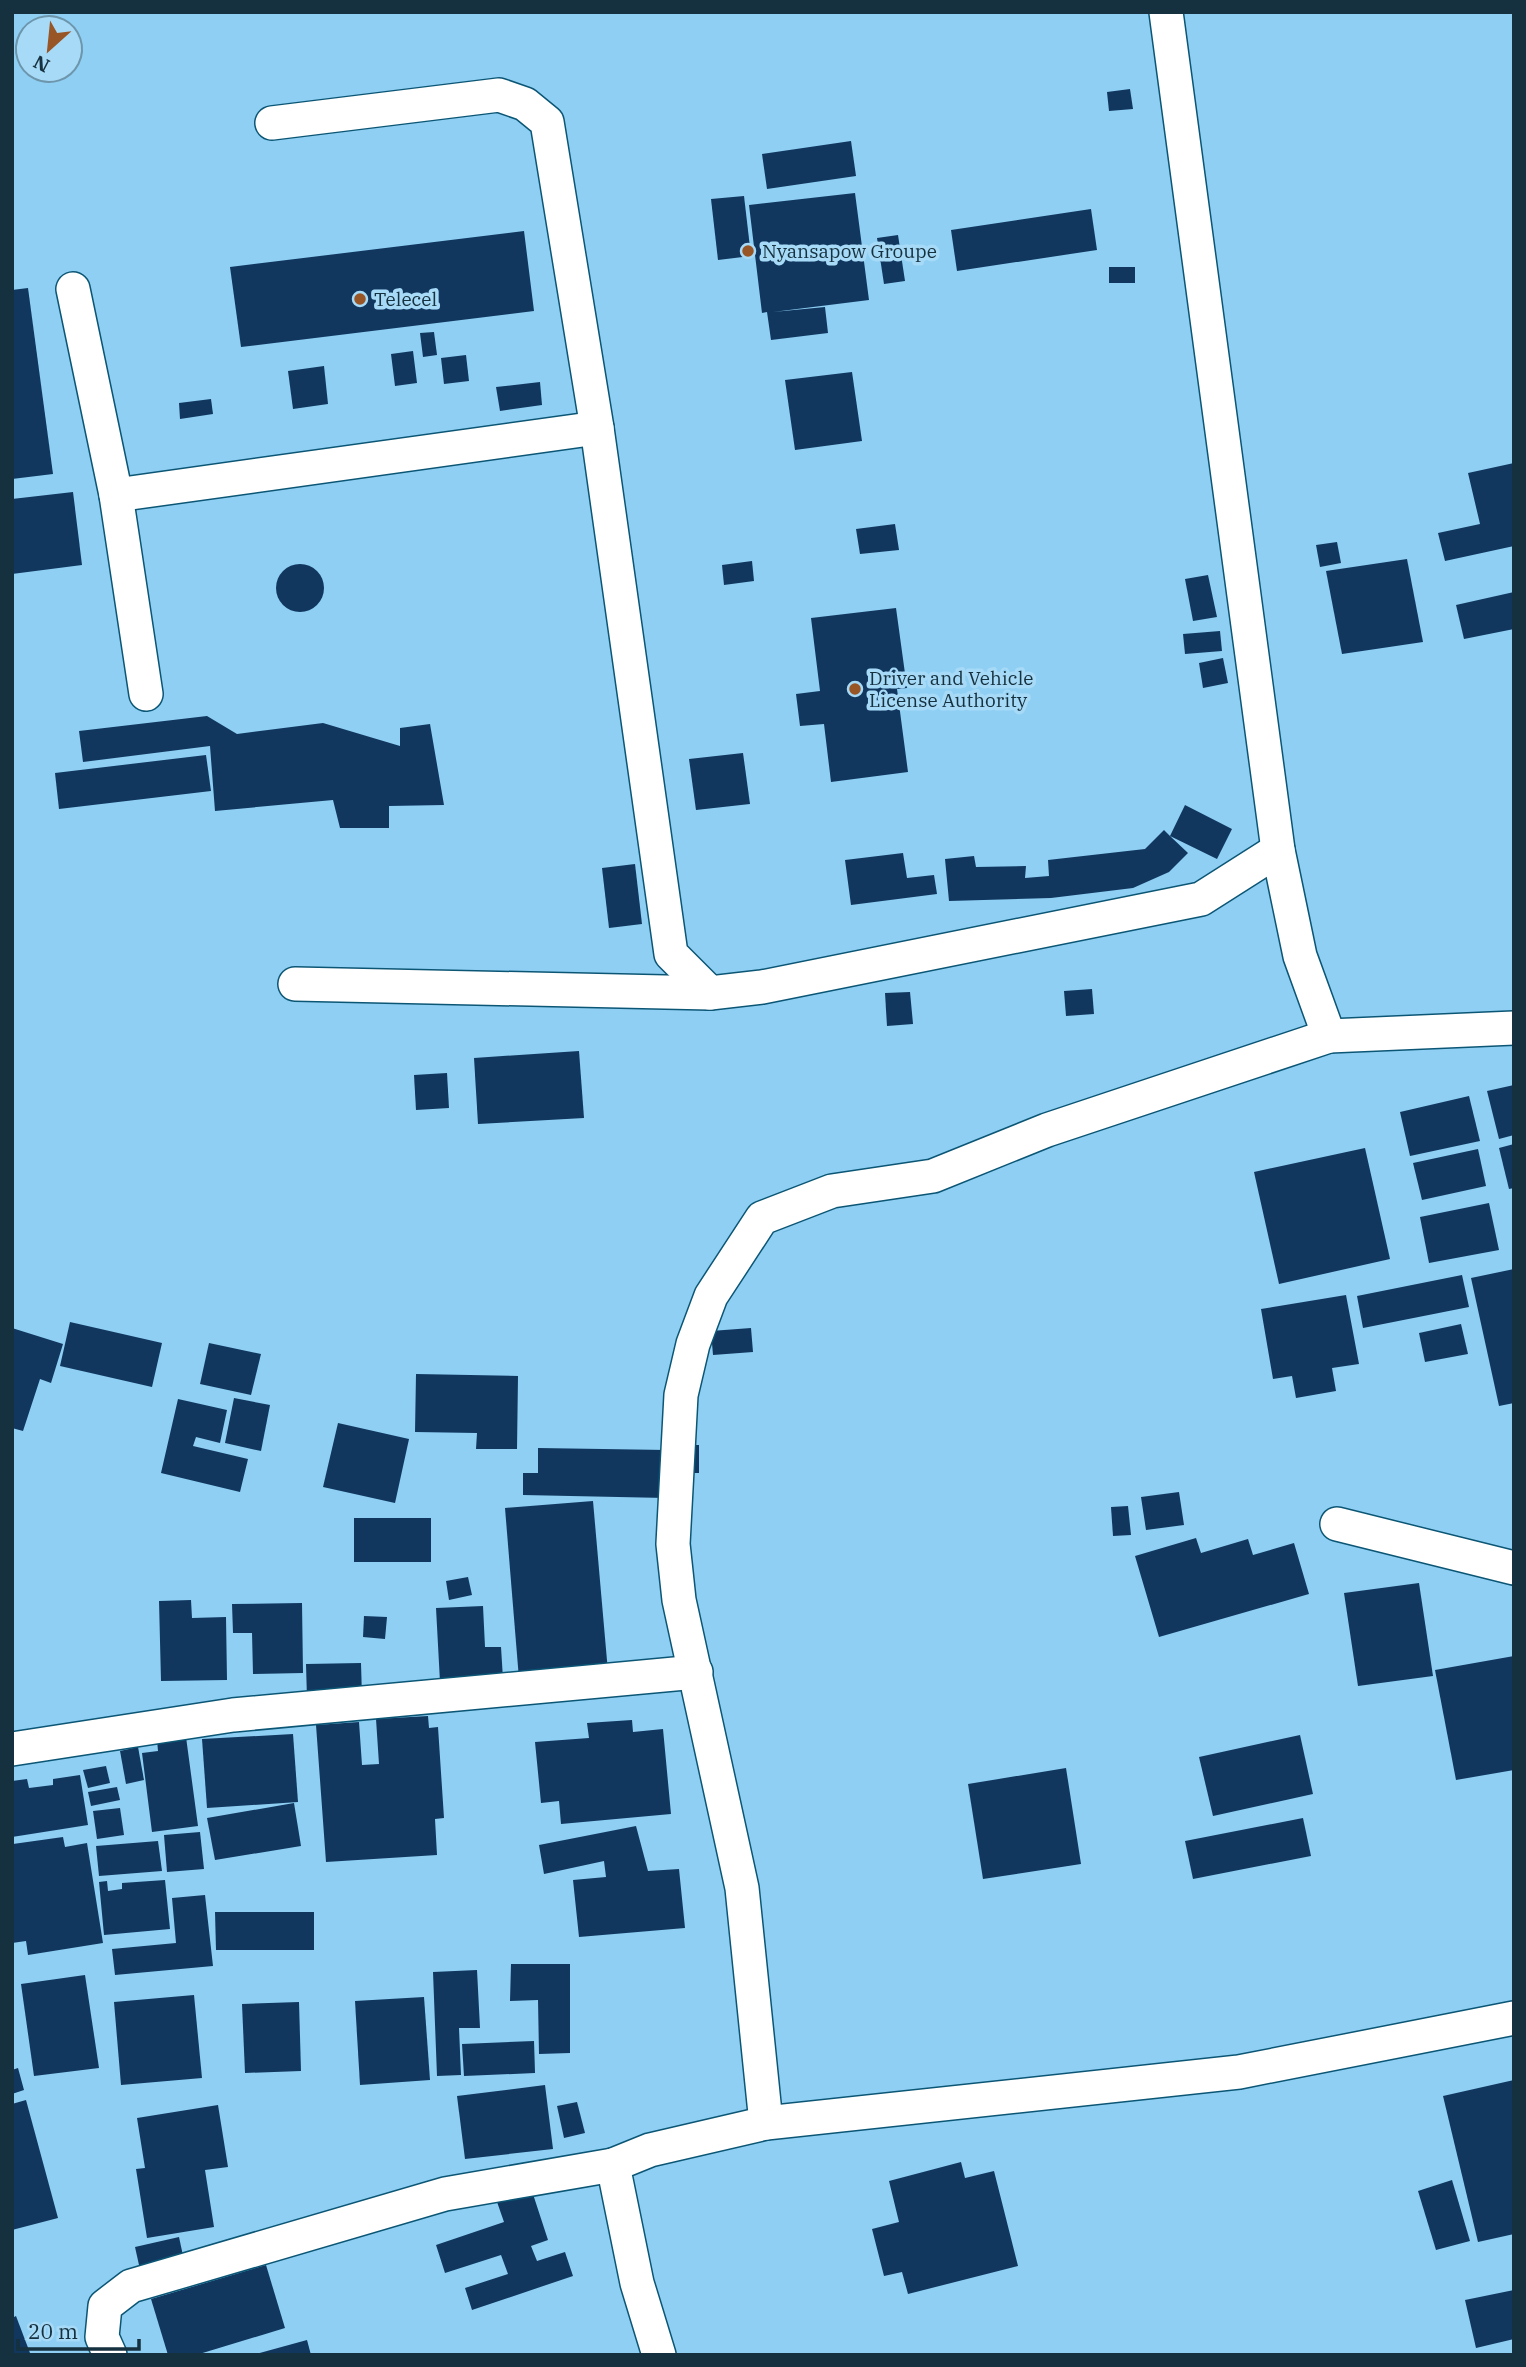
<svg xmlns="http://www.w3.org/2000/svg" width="1526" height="2367" viewBox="0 0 1526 2367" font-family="'IBM Plex Serif',serif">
	<rect width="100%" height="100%" fill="#8ecff3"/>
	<g fill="#11375f">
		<polygon points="1130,89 1133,109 1109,111 1107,92"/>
		<polygon points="851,141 856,176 767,189 762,154"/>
		<polygon points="855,193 869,300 773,312 825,307 828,333 771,340 767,312 762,313 749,205"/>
		<polygon points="744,196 751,256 718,260 711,199"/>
		<polygon points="1091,209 1097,250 957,271 951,230"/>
		<polygon points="524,231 534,311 241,347 230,267"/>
		<polygon points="898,235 905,281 884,284 877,238"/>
		<rect x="1109" y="267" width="26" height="16"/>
		<polygon points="28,288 53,474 12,479 12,290"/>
		<polygon points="434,332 437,355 423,357 420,333"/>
		<polygon points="413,351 417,383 395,386 391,354"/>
		<polygon points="466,355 469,381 444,384 441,358"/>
		<polygon points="324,366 328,404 293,409 288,371"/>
		<polygon points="852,372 862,441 795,450 785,380"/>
		<polygon points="540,382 542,405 500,411 496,387"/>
		<polygon points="211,399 213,414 180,419 179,403"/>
		<polygon points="1514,463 1514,546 1445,561 1438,533 1480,524 1468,473"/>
		<polygon points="73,492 82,565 12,574 12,499"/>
		<polygon points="895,524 899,550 860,554 856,529"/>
		<polygon points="1337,542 1341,563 1320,567 1316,545"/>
		<polygon points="1407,559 1423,642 1342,654 1326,571"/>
		<polygon points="752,561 754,581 724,585 722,565"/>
		<circle cx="300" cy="588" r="24"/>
		<polygon points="1208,575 1217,617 1193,621 1185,579"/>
		<polygon points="1514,592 1514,629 1464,639 1456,605"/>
		<polygon points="896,608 907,688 897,689 908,772 831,782 824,724 800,726 796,694 820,691 811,618"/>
		<polygon points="1220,631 1222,651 1185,654 1183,634"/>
		<polygon points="1223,658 1228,683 1203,688 1199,663"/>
		<polygon points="207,716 237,734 323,723 400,746 400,728 430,724 444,805 389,806 389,828 340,828 333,800 215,811 210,746 83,762 79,731"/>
		<polygon points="743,753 750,804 696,810 689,759"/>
		<polygon points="206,755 211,791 59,809 55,773"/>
		<polygon points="1185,805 1232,829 1217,859 1170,836 1188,853 1169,872 1133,888 1051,898 949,901 945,859 974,856 976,867 1026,866 1025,878 1049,876 1048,860 1145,849 1164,830 1170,836"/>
		<polygon points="903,853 907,878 934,875 937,894 851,905 845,860"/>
		<polygon points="635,864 642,924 609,928 602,868"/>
		<polygon points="1092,989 1094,1014 1066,1016 1064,991"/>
		<polygon points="910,992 913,1024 887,1026 885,993"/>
		<polygon points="579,1051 584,1118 478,1124 474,1058"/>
		<polygon points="447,1073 449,1108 416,1110 414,1075"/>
		<polygon points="1514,1085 1514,1135 1499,1139 1487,1091"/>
		<polygon points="1469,1096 1480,1141 1410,1156 1400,1112"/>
		<polygon points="1514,1144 1514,1188 1509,1189 1499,1148"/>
		<polygon points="1365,1148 1390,1259 1279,1284 1254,1172"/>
		<polygon points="1478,1149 1486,1186 1422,1200 1413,1163"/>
		<polygon points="1489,1203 1499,1250 1429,1263 1420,1217"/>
		<polygon points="1514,1269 1514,1403 1499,1406 1471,1278"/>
		<polygon points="1462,1275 1469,1307 1363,1328 1357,1296"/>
		<polygon points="1346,1295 1359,1364 1332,1368 1336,1391 1296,1398 1292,1376 1273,1379 1261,1309"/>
		<polygon points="70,1322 162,1343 152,1387 60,1366"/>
		<polygon points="1461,1324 1468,1354 1425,1362 1419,1333"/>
		<polygon points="12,1328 63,1344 51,1383 40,1379 23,1431 12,1428"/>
		<polygon points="751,1328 753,1352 713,1355 711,1331"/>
		<polygon points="209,1343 261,1354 251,1395 200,1384"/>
		<polygon points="416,1374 518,1376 517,1449 476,1449 477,1433 415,1432"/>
		<polygon points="234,1398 270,1405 261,1451 225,1443"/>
		<polygon points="178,1399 227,1410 220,1443 196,1437 193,1446 248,1459 240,1492 161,1473"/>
		<polygon points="338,1423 409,1439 395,1503 323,1487"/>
		<rect x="685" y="1445" width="14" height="28"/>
		<polygon points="538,1448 667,1450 666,1498 523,1495 523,1473 538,1473"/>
		<polygon points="1179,1492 1184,1525 1146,1530 1141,1497"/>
		<polygon points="593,1501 608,1672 519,1679 505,1508"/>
		<polygon points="1128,1506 1131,1535 1113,1536 1111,1507"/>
		<rect x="354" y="1518" width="77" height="44"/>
		<polygon points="1196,1538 1201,1553 1248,1539 1253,1555 1294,1543 1309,1594 1159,1637 1135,1556"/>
		<polygon points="468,1577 472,1595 449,1600 446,1581"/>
		<polygon points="1419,1583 1433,1676 1358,1686 1344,1593"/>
		<polygon points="191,1600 192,1618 226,1617 227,1680 161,1681 159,1601"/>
		<polygon points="302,1603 303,1673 253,1674 252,1633 233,1633 232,1604"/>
		<polygon points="483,1606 485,1647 501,1647 503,1679 440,1682 436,1608"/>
		<polygon points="364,1616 387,1617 385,1639 363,1637"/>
		<polygon points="1514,1656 1514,1770 1456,1780 1435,1670"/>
		<polygon points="361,1663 362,1697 307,1699 306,1664"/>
		<polygon points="428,1716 429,1728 438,1727 444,1818 435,1819 437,1855 326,1862 316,1725 359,1722 362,1765 379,1764 376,1719"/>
		<polygon points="632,1720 633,1732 663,1729 671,1814 561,1824 559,1801 541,1803 535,1742 589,1738 587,1723"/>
		<polygon points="293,1734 298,1802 207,1808 202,1739"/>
		<polygon points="1300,1735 1313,1794 1213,1816 1199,1757"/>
		<polygon points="186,1737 198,1826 152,1832 142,1753 158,1751 157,1740"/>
		<polygon points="138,1747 144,1780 126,1784 120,1751"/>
		<polygon points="106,1766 110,1783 88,1788 83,1770"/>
		<polygon points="1066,1768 1081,1864 983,1879 968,1784"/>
		<polygon points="80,1775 88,1825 12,1837 12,1781 27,1779 29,1788 53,1785 53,1779"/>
		<polygon points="117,1787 120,1800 91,1806 88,1792"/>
		<polygon points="294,1803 301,1846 215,1860 207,1818"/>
		<polygon points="120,1808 124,1835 97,1839 93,1811"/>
		<polygon points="1303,1818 1311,1856 1193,1879 1185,1841"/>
		<polygon points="636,1826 648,1871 679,1869 685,1928 579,1937 573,1880 606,1877 604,1861 544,1874 539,1845"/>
		<polygon points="200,1832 204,1869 167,1872 164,1835"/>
		<polygon points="63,1837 65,1847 87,1843 103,1943 28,1955 26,1941 12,1943 13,1844"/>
		<polygon points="158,1841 162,1871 99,1876 96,1846"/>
		<polygon points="165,1880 170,1929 104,1935 99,1882 107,1881 108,1891 122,1889 122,1883"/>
		<polygon points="205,1895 213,1966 115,1975 112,1949 176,1943 172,1898"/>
		<polygon points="215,1912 314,1912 314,1950 216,1950"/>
		<polygon points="511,1964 570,1964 570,2053 539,2054 538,2000 510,2001"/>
		<polygon points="477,1970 480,2028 459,2028 461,2075 437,2076 433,1972"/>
		<polygon points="85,1975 99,2068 34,2076 21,1984"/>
		<polygon points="194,1995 202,2078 121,2085 114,2002"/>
		<polygon points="424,1997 430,2080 360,2085 355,2001"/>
		<polygon points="299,2002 301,2071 245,2073 242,2004"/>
		<polygon points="534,2041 535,2073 464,2076 462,2044"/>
		<polygon points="18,2068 24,2090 12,2094 12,2070"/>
		<polygon points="1514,2080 1514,2234 1478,2242 1443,2096"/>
		<polygon points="545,2085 553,2149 465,2159 457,2096"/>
		<polygon points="26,2100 58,2218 12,2230 12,2104"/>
		<polygon points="577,2102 585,2133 564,2138 557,2106"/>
		<polygon points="218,2105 228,2167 205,2170 214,2227 147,2238 136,2169 145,2168 137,2118"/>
		<polygon points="961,2162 965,2178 994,2171 1018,2266 908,2294 902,2272 884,2276 872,2229 899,2222 889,2181"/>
		<polygon points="1452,2180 1470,2241 1436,2250 1418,2191"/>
		<polygon points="531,2188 548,2240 531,2246 537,2261 565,2252 573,2276 472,2310 465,2288 508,2274 501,2255 445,2273 436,2245 504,2222 496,2199"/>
		<polygon points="179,2237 185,2265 141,2274 135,2247"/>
		<polygon points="266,2265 285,2328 196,2355 168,2355 151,2299"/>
		<polygon points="1514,2290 1514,2339 1476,2348 1465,2300"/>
		<polygon points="16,2316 30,2353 25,2355 12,2355 12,2318"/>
		<polygon points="307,2340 311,2355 256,2355 256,2354"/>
	</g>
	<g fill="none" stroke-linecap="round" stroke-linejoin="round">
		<g stroke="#0c5675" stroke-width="36">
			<g id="minor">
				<polyline points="1166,12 1278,850 1300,956 1329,1036 1514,1028"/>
				<polyline points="272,123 499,95 525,104 547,122 597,428 671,954 710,993 762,987 1201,899 1278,850"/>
				<polyline points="73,289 116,495 146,694"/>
				<polyline points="116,495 597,428"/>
				<polyline points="295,984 710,993"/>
				<polyline points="1337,1524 1514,1568"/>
				<polyline points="12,1749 233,1715 696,1672"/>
				<polyline points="766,2123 742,1888 679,1600 673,1544 681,1395 693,1344 711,1296 762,1218 832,1191 933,1176 1047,1130 1329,1036"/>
				<polyline points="110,2355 102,2337 105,2306 131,2286 445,2194 613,2165"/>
				<polyline points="659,2355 637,2283 613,2165 650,2150 766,2123 1239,2072 1514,2018"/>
			</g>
		</g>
		<use href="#minor" stroke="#fff" stroke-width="33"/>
	</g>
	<g fill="#985525" stroke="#a7daf7" stroke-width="2.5">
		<circle cx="748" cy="251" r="7"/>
		<circle cx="360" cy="299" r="7"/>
		<circle cx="855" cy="689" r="7"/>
	</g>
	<g text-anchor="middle" stroke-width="7" stroke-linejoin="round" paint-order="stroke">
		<g font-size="19" fill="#15303e" stroke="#a7daf7" text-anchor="start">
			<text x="762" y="258">Nyansapow Groupe</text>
			<text x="374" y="306">Telecel</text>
			<text x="869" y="685">Driver and Vehicle<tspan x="869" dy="22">License Authority</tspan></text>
		</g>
	</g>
	<rect width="1526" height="2367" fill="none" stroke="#15303e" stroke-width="28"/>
	<g transform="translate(49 49) rotate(207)"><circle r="33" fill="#a7daf7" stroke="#6d96ad" stroke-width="2"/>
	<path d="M0-5L12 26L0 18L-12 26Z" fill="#985525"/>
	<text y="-10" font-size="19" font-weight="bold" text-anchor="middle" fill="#15303e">N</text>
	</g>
	<path d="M18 2339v10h121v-10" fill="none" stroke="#15303e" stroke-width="3.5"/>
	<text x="28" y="2339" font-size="21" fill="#15303e" stroke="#a7daf7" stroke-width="5" paint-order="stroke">20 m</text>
</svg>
